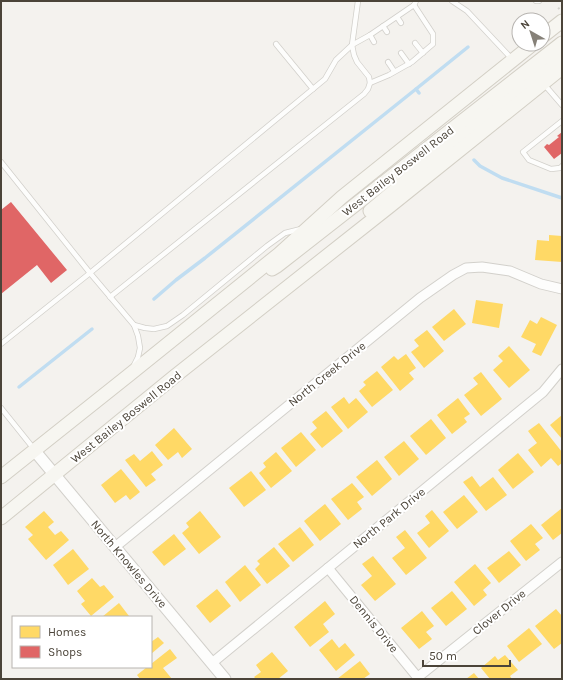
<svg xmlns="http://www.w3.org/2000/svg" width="563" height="680" viewBox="0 0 563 680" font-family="Karla,sans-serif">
	<rect width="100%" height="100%" fill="#f4f2ee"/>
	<g fill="#ffd966">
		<polygon points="549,235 562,236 562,262 535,260 537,240 549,241"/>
		<polygon points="476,300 503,304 499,328 472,323"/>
		<polygon points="454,309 466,324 444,341 432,327"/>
		<polygon points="541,317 557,325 541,356 532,352 536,344 521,337 530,320 537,324"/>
		<polygon points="427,330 444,351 424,368 411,352 419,346 414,340"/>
		<polygon points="509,346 530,370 509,388 493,370 503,361 498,356"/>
		<polygon points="406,354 416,368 409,373 414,379 400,391 381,367 394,356 398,360"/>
		<polygon points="377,371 393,390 372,407 359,391 366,385 363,382"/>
		<polygon points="481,372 502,399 481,416 464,395 478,384 473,378"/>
		<polygon points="344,397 349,404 356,398 368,412 348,429 331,407"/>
		<polygon points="458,398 470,414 464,418 467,422 452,434 437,415"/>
		<polygon points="326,411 343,431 322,448 310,434 317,428 312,422"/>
		<polygon points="562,415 562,439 550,425"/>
		<polygon points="431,419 446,438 426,455 410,436"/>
		<polygon points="539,423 562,452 562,463 558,466 551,458 541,467 528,450 537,443 528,431"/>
		<polygon points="174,428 192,449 182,458 178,452 168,460 155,445"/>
		<polygon points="301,432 316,450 296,467 281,448"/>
		<polygon points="404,441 419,459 399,476 384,457"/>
		<polygon points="152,451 163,465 151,474 156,480 146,487 125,460 134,454 140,461"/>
		<polygon points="276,452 292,471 271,488 259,473 266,467 263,463"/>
		<polygon points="518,453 534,472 513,489 498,470"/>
		<polygon points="377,460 392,479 372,496 356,477"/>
		<polygon points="121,469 140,492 130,500 126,495 115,503 101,485"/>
		<polygon points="251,471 266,490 244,507 229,488"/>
		<polygon points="472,476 480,487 493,477 507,495 486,511 463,482"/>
		<polygon points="352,483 364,497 357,502 362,509 348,520 331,499"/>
		<polygon points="464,495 478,512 457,529 443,512"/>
		<polygon points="325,504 341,524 320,541 304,521"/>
		<polygon points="562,508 562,533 553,540 541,525"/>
		<polygon points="432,510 449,531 429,548 417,533 430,523 425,516"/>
		<polygon points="44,511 54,522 48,527 55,535 61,531 69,540 46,560 28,539 33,535 25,527"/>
		<polygon points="200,511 221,537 199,554 182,533 189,527 186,523"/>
		<polygon points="531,524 543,538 535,544 540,550 526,561 510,541"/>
		<polygon points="300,527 314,545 293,562 278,544"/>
		<polygon points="405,530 427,558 406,575 392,558 405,548 396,537"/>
		<polygon points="174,534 186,549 164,566 152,552"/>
		<polygon points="274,547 290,566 267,584 255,569 260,564 257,561"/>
		<polygon points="73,549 89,569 68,585 53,565"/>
		<polygon points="509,551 521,565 499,583 487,568"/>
		<polygon points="373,556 396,584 375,601 361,585 372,576 362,564"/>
		<polygon points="475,564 491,583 483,590 487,595 474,606 454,582"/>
		<polygon points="245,565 261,585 240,602 225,582"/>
		<polygon points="92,578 100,587 104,585 114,597 91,616 81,604 85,601 77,591"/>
		<polygon points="217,589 231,606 210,623 196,606"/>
		<polygon points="452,591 467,609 446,626 431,608"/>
		<polygon points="325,601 335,614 323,624 329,632 310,647 294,627"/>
		<polygon points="119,603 129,616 127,617 102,617"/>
		<polygon points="556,609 562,616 562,643 554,649 535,626"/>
		<polygon points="422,611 434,626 426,632 432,639 419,649 401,628"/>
		<polygon points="529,628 542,644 519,662 507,646"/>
		<polygon points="158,637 164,643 151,654 151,642"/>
		<polygon points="332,639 339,648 345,643 355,655 336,671 319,650"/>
		<polygon points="170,649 177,658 163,668 172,679 140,679 137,675 147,667 151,667 151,664"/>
		<polygon points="272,652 288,671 278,679 256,679 254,677 261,672 256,665"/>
		<polygon points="505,655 518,670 510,676 512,679 490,679 481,668 495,656 498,660"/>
		<polygon points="360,661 370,674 363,679 337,679"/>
		<polygon points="474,673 479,679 466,679"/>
	</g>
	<g fill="#e06666">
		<polygon points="562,132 562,153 554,159 544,147 547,144 549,145 559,137 557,136"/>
		<polygon points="11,202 67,270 51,283 37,265 1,294 1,210"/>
	</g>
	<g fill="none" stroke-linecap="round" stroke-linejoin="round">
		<g stroke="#c0ddf1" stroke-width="3.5">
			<polyline points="416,89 468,47"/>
			<polyline points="474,160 480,166 502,178 562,198"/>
			<polyline points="154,299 176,280 205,258 416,89 419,93"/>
			<polyline points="19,387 92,329"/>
		</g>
		<g stroke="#d2d0cb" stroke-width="6">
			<g id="service">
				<polyline points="452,1 467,11 512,59"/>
				<polyline points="536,1 539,1"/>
				<polyline points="397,17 401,23"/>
				<polyline points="383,26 387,32"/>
				<polyline points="370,35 374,42"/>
				<polyline points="415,43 423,53"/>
				<polyline points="276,44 313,89"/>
				<polyline points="401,53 409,64"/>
				<polyline points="388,62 394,71"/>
				<polyline points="370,83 389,75 412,62 433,44 433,34 414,5"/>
				<polyline points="543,83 562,105"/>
				<polyline points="562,121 523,152 529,160 551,169 560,168 562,166"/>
				<polyline points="1,162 90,273 134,325 138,336 140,348 138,357 134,365"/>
				<polyline points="110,297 364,94 368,89 370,83 369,77 357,62 354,55 352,45 358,1"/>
				<polyline points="134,325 145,328 154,329 167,326 183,315 267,246 285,233 301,229"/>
				<polyline points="1,344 90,273 325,79 336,60 352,45 370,35 414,5 416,1"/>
				<polyline points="1,408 34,449"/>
			</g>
		</g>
		<g stroke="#d2d0cb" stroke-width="11">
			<g id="minor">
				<polyline points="115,547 420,298 453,275 466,268 482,267 510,271 541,284 562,289"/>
				<polyline points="328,568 419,679"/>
				<polyline points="212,663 543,392 562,369"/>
				<polyline points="418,677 562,562"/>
			</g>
		</g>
		<g stroke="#d2d0cb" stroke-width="13">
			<polyline id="tertiary" points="34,450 225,679"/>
		</g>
		<g stroke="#d3cfc5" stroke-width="15">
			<g id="secondary">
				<polyline points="543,36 562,21"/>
				<polyline points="370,211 466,131 562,56"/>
				<polyline points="272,269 277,266 562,43"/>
				<polyline points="1,477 129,375 279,254 342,197 533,44"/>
				<polyline points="1,518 175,376 390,206 562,68"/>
			</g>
		</g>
		<polyline stroke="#d3d2cc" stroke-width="2" stroke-dasharray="2 2" stroke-linecap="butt" points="558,9 562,6"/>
		<use href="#service" stroke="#fdfdfc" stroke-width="4.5"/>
		<use href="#minor" stroke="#fdfdfc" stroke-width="9"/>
		<use href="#tertiary" stroke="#fdfdfc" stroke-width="11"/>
		<use href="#secondary" stroke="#f7f6f1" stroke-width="13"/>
	</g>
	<g text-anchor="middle" stroke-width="4" stroke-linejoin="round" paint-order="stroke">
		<g font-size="12" fill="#4b4439" stroke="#fff">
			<text transform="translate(398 171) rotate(-38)" y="4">West Bailey Boswell Road</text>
			<text transform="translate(327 374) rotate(-39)" y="4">North Creek Drive</text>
			<text transform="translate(126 417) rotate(-39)" y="4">West Bailey Boswell Road</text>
			<text transform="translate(389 518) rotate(-39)" y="4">North Park Drive</text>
			<text transform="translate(129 564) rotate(50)" y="4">North Knowles Drive</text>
			<text transform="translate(499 612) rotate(-39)" y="4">Clover Drive</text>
			<text transform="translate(374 624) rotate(51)" y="4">Dennis Drive</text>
		</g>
	</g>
	<rect width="563" height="680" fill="none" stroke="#4b4439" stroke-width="4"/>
	<rect x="12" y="616" width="140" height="52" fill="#ffffff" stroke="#b7b4b0"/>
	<rect x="20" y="626" width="20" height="12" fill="#ffd966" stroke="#b7b4b0"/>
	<text x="48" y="636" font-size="12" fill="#4b4439">Homes</text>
	<rect x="20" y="646" width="20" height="12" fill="#e06666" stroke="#b7b4b0"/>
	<text x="48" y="656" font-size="12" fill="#4b4439">Shops</text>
	<g transform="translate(531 32) rotate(321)"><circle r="19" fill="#ffffff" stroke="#b7b4b0"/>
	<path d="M0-3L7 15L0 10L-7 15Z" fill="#868178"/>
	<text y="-6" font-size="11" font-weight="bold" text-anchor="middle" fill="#4b4439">N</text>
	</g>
	<path d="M423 660v6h87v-6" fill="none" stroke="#4b4439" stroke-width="2"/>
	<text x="429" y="660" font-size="12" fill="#4b4439" stroke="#ffffff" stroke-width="3" paint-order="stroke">50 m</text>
</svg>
